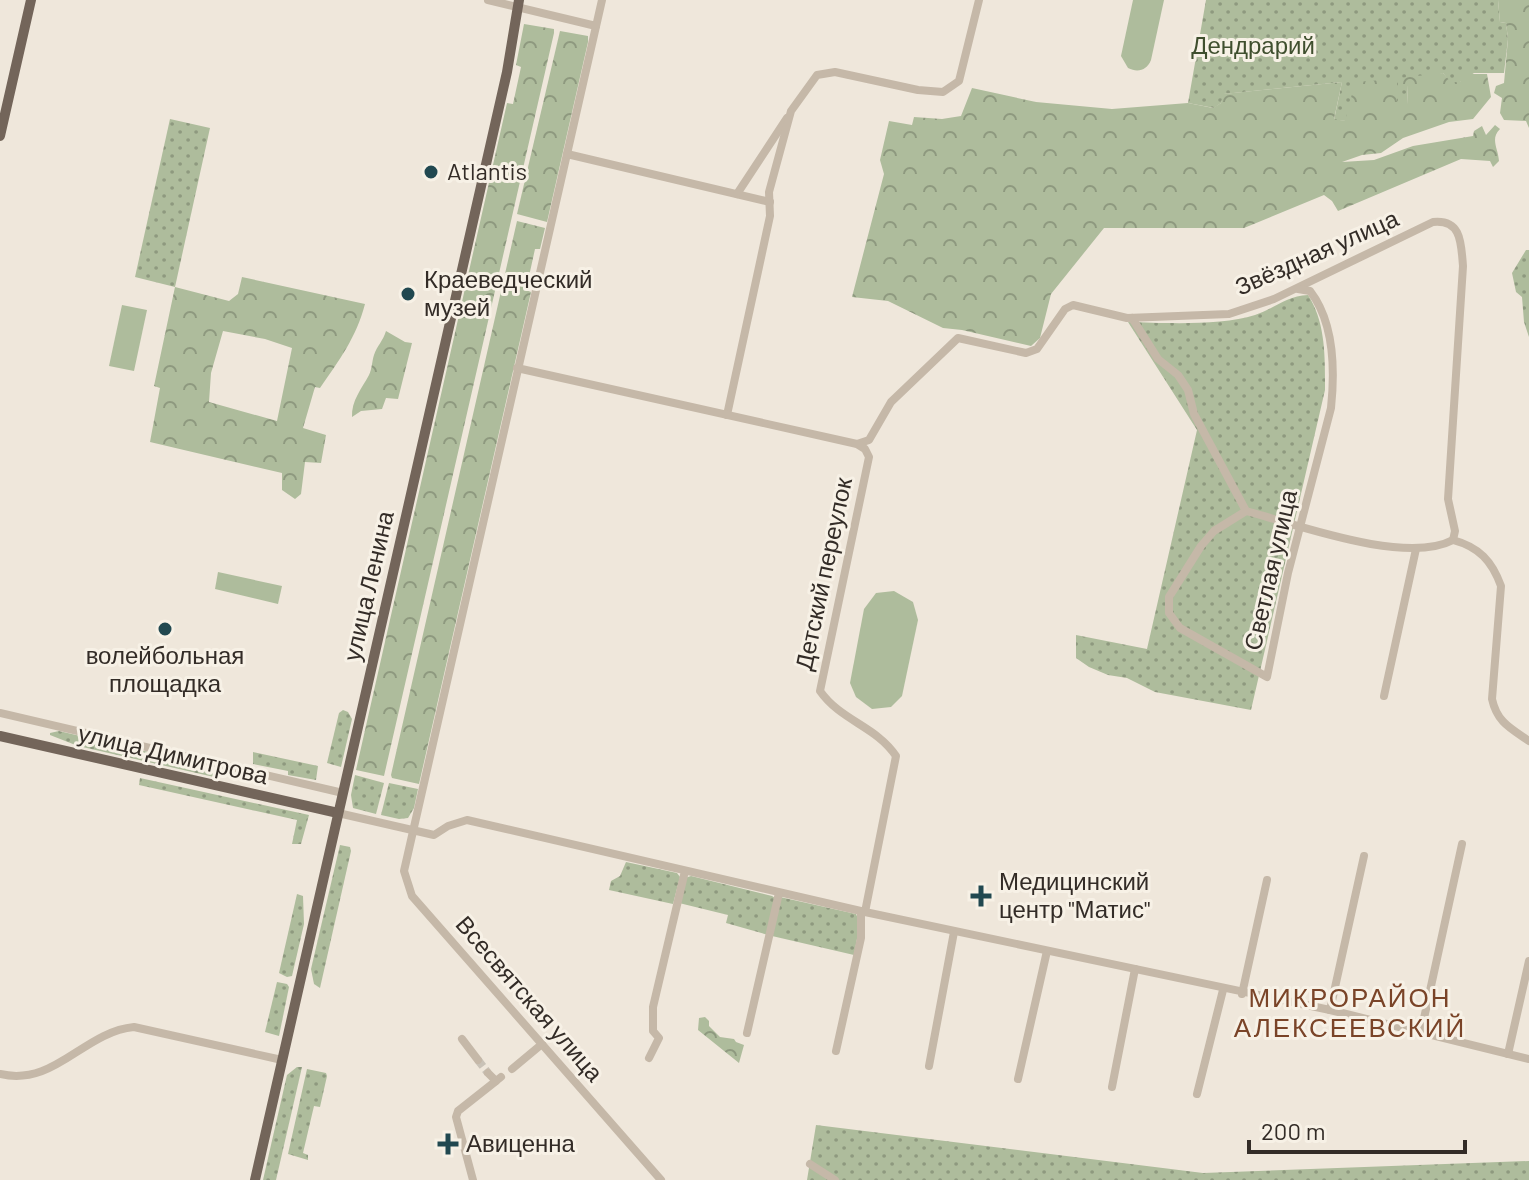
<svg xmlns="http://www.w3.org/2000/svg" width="1529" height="1180" viewBox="0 0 1529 1180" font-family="Barlow,sans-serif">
	<defs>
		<pattern id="green-dots" width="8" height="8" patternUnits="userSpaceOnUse" patternTransform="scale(2)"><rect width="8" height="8" fill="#aebc9c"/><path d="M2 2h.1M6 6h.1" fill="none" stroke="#8e997f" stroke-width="1.8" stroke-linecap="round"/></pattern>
		<pattern id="forest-crowns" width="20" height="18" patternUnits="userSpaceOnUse" patternTransform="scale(2)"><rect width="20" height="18" fill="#aebc9c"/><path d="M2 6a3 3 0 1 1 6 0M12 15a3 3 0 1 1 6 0" fill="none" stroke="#8e997f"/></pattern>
	</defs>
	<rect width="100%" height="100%" fill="#efe7db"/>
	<g fill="url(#green-dots)">
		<polygon points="1206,0 1498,0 1500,22 1506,23 1508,39 1504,73 1474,73 1460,82 1450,82 1443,73 1408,85 1407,105 1346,121 1334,120 1342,82 1224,94 1221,103 1214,108 1188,103"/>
		<polygon points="170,119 210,128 175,287 135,277"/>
		<polygon points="1526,250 1529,250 1529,337 1524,322 1522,297 1516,292 1512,273"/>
		<path d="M1308 295C1326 323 1325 358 1325 390L1251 710 1155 692 1127 678 1108 675 1089 667 1076 658V635L1147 649 1197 430 1128 322C1164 323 1221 326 1255 315 1274 309 1286 296 1308 295Z"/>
		<polygon points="343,710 348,712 352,719 341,767 327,763 339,713"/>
		<polygon points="59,731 174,758 214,774 214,777 78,746 50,735 50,733"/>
		<polygon points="253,752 318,766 316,780 288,775 288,771 253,764"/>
		<polygon points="355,775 384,783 376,814 353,808 351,795"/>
		<polygon points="140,778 309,815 301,844 292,844 297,820 139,785"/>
		<polygon points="389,783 418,789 414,808 408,818 399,819 381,815"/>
		<polygon points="340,845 350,847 351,851 320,988 314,984 311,969"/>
		<polygon points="626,862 677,873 680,877 673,904 609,890 611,881 620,876"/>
		<polygon points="691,876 772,896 775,898 768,935 726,923 728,915 679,903 685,878"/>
		<polygon points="297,894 303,896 304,924 292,976 287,977 279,973"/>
		<polygon points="780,897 856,914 860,923 854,955 772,936"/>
		<polygon points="277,982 287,984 289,987 279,1036 265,1032"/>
		<polygon points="297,1067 302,1067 276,1180 263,1180 287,1075"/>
		<polygon points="307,1069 326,1073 327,1076 320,1107 314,1106 303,1153 308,1155 308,1160 288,1154"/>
		<polygon points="816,1125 1203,1173 1529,1161 1529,1180 807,1180"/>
	</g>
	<g fill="url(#forest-crowns)" fill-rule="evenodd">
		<polygon points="1498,0 1529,0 1529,128 1526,121 1504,120 1500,113 1502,98 1494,93 1496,86 1504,83 1508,39 1506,23 1500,22"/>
		<polygon points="524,24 554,29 554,33 384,776 356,770 507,103 513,104 521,67 516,65"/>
		<polygon points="560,31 588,36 588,42 547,222 517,214"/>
		<path d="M1443 73 1451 82H1460L1465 74H1487L1491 97 1473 119 1449 122 1403 138 1381 153 1362 155 1342 162 1374 160 1413 146 1473 136 1474 131 1482 126 1486 135 1495 125 1500 129C1490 139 1498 148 1499 161L1493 167 1490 161 1461 159 1338 211 1332 201 1324 195 1244 228H1104L1051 294 1040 338 1031 346 962 330 943 328 888 301 852 297 884 174 880 160 889 121 912 125 914 117 942 119 961 116 972 88 1036 102 1112 109 1188 103 1213 108 1221 103 1223 94 1342 82 1334 119 1345 121 1355 82 1397 79V106L1407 104 1408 86 1400 84V78Z"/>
		<polygon points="517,221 545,228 540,249 535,249 526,290 531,292 419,784 392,778 391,775"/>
		<path d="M242 277 365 304C356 338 340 359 320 388L315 387 303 428 326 435 321 463 305 462 301 494 295 499 282 490V473L150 442 160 388 154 386 175 287 229 301 238 294ZM223 331 265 339 292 348 277 421 209 402 211 373Z"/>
		<path d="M386 331 405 342 412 343 398 399 386 398 382 409 361 411 352 417C351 401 362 388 369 375 372 369 372 361 374 355 377 346 383 341 386 331Z"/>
		<polygon points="705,1017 709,1021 709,1026 720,1037 734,1039 736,1042 744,1045 739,1063 698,1030 699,1018"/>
	</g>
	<g fill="#aebc9c">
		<path d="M1133 0H1164L1151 60C1147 70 1138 73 1128 68L1121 56Z"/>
		<polygon points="122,305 147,310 134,371 109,366"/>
		<polygon points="218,572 282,586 278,604 215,589"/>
		<polygon points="894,591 913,602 918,620 902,696 891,707 872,709 856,697 850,683 864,609 876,593"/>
	</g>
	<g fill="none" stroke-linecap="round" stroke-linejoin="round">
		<polyline stroke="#c9c2b7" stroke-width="8" stroke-dasharray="8 4" stroke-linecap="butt" points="478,1060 488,1073"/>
		<g stroke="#c5b8a8" stroke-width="8">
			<polyline points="488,0 596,26"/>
			<polyline points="602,0 404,871 412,896 661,1180"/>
			<polyline points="567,154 770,202"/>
			<polyline points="737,194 787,118"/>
			<path d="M1132 318 1158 359 1178 375 1188 390 1194 414 1246 511C1298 525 1406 565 1453 540 1479 547 1492 561 1501 586L1492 699C1497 722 1510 728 1529 741"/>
			<polyline points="727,415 770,216 769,192 791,111 817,75 835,72 918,90 943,92 959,81 979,0"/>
			<path d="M857 444 869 440 891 402 958 338 1026 353 1037 349 1065 309 1073 305 1127 318 1229 314 1274 299 1433 222C1462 219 1461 244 1463 266L1448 499 1455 531 1453 540"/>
			<path d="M1246 511 1214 531 1201 546 1169 597V613L1180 628 1267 677 1288 573 1331 408C1335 370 1334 322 1310 291L1298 289"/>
			<polyline points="1384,696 1416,549"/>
			<polyline points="0,713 343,793"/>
			<path d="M338 813 434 835 448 826 467 820 865 912 896 756C876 726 841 721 820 691L869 457 865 449 857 444 517 368"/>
			<polyline points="865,912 1330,1010 1529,1059"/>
			<polyline points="1242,994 1267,880"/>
			<polyline points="1330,1010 1364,856"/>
			<polyline points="1421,1032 1462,844"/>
			<polyline points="747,1033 779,893"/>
			<polyline points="462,1039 478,1060"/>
			<polyline points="836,1051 861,938 861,911"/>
			<polyline points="1508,1054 1529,961"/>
			<polyline points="649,1058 659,1038 653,1031 653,1007 685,871"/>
			<polyline points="929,1066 954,932"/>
			<polyline points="512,1069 542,1044"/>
			<polyline points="488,1073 496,1081 501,1077"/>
			<path d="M0 1074C55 1087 83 1032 134 1027L282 1060"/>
			<polyline points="1018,1079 1047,951"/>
			<polyline points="1112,1087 1135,969"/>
			<polyline points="1197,1094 1223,990"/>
			<polyline points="810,1164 835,1180"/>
			<polyline points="473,1180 456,1117 458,1111 496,1081"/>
		</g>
		<g stroke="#73655a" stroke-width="10">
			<polyline points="0,136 31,0"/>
			<polyline points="0,736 338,813"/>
			<polyline points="255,1180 507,72 519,0"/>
		</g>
	</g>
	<g fill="#214850" stroke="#f7f1e6" stroke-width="3">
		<circle cx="431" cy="172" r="8"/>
		<circle cx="408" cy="294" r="8"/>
		<circle cx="165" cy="629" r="8"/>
		<path d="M977 884h8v8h8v8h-8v8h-8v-8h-8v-8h8z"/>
		<path d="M444 1132h8v8h8v8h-8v8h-8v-8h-8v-8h8z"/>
	</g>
	<g text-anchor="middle" stroke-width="6" stroke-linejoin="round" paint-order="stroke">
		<g font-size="24" fill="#3f4f2e" stroke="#f7f1e6">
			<text x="1253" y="54">Дендрарий</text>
		</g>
		<g font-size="24" fill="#332c27" stroke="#f7f1e6" text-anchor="start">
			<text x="447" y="180">Atlantis</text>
			<text x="424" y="288">Краеведческий<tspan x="424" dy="28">музей</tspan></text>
			<text x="165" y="664" text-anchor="middle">волейбольная<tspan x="165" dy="28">площадка</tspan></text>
			<text x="999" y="890">Медицинский<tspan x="999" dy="28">центр "Матис"</tspan></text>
			<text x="466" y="1152">Авиценна</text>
		</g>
		<g font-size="24" fill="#332c27" stroke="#f7f1e6">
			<text transform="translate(1317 253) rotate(-24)" y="8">Звёздная улица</text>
			<text transform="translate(1271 570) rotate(-77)" y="8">Светлая улица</text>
			<text transform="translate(824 574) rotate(-78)" y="8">Детский переулок</text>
			<text transform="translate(369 586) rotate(-77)" y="8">улица Ленина</text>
			<text transform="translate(173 755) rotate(13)" y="8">улица Димитрова</text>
			<text transform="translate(529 999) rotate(49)" y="8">Всесвятская улица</text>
		</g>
		<g font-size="26" letter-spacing="2" fill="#7a4428" stroke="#f7f1e6">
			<text x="1350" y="1007">МИКРОРАЙОН<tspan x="1350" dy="30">АЛЕКСЕЕВСКИЙ</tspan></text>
		</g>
	</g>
	<path d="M1249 1140v12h216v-12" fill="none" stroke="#332c27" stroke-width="4"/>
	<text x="1261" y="1140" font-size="24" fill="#332c27" stroke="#f7f1e6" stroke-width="6" paint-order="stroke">200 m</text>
</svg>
